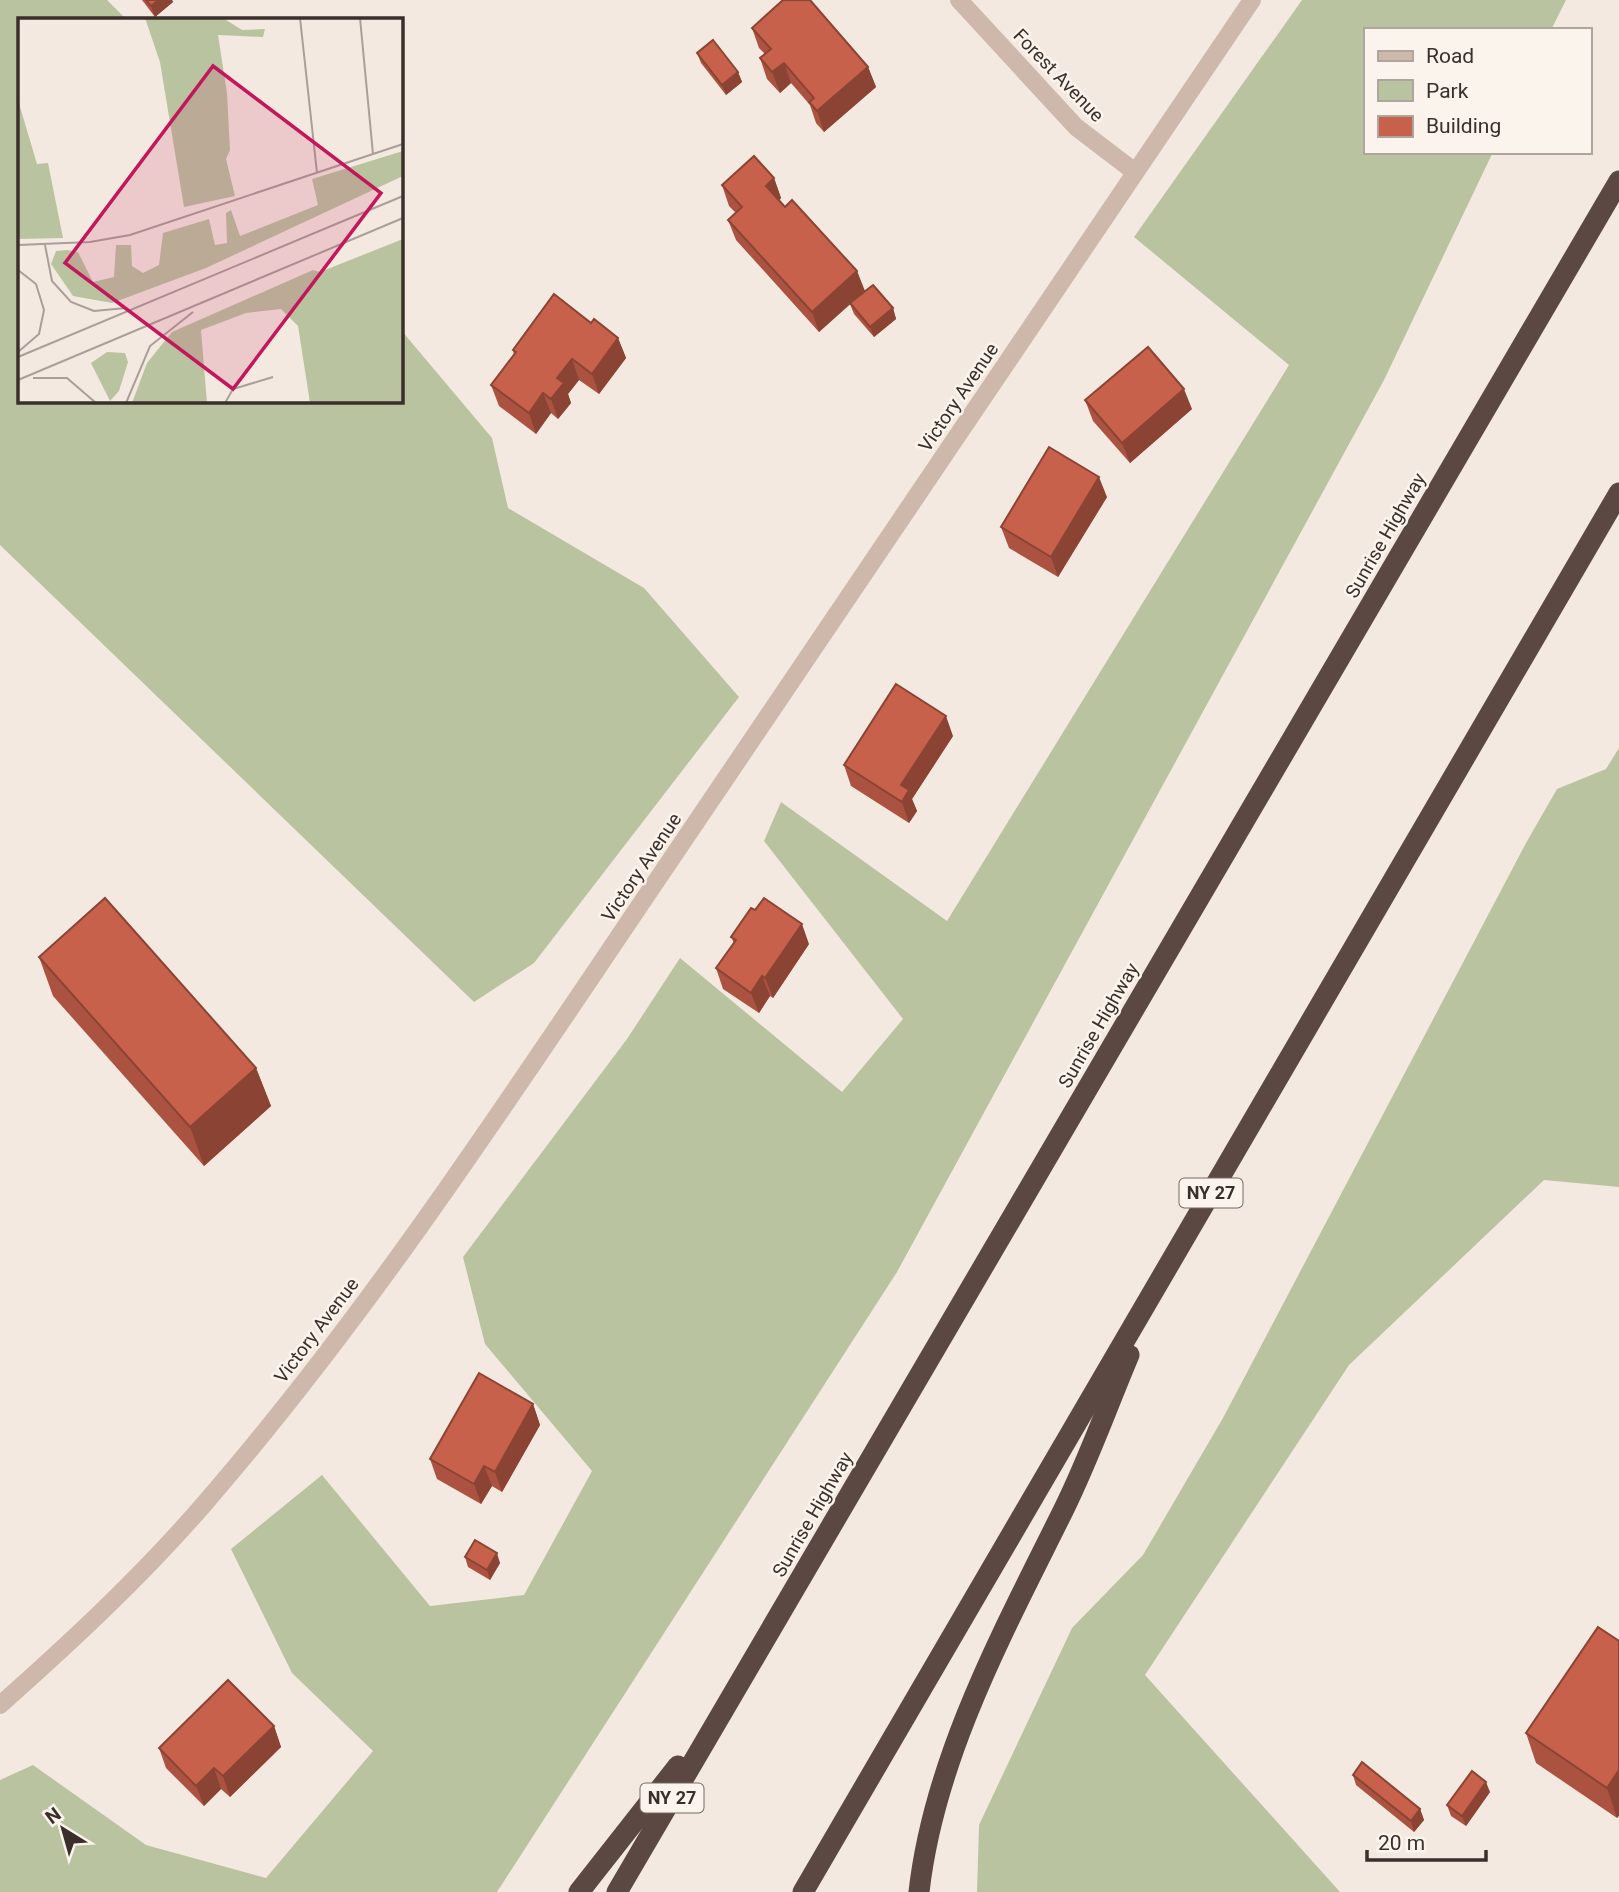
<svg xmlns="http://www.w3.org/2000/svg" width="1619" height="1892" viewBox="0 0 1619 1892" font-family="Roboto,sans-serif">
	<rect width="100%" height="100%" fill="#f4e9e0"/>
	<g fill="#bac39f">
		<polygon points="0,0 107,0 126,19 19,19 19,401 401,401 401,330 492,438 508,508 644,588 739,697 534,963 474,1002 0,545"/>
		<polygon points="1302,0 1566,0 1551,30 1365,30 1365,152 1493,152 1384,380 897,1272 497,1892 0,1892 0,1780 33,1765 146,1845 266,1878 373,1751 292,1673 231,1549 322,1475 430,1606 524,1595 592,1471 485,1344 463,1257 627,1039 680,958 842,1092 903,1019 764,841 781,802 947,921 1289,365 1134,237"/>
		<polygon points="1619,748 1619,1187 1544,1180 1349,1365 1145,1675 1340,1892 977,1892 979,1825 1072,1628 1143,1555 1223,1418 1526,843 1557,789 1606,769"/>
	</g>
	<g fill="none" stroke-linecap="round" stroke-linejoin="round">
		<g stroke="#cdb8ab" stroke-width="18">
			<polyline points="959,0 1076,127 1135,172"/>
			<path d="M0 1705C72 1641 142 1576 205 1503 372 1310 512 1094 655 883 855 589 1052 294 1252 0"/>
		</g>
		<g stroke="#5b4842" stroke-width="21">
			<polyline points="579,1892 678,1766"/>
			<polyline points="617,1892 1619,181"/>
			<polyline points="803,1892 1619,493"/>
			<path d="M919 1892C934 1758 1004 1630 1063 1511 1088 1461 1107 1407 1129 1355"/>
		</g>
	</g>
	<g fill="#ab5340">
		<polygon points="142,0 172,0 173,2 155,17"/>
		<polygon points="752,28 868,67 876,87 824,132 816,123 810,105 791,83 780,93 767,79 760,58 765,54 759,48"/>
		<polygon points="697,53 738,72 742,82 726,95 701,63"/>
		<polygon points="774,178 781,198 779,201 785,207 857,271 864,291 893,308 896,319 874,337 854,314 850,304 819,332 736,240 728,220 736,213 729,206 722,185"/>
		<polygon points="591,323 618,338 626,358 599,394 579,380 568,394 571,403 558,419 551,413 536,434 499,406 491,385 514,355 513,350"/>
		<polygon points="1085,400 1192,409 1130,463 1093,421"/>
		<polygon points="1107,497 1058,577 1009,548 1001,527"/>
		<polygon points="953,736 912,799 917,811 909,823 851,786 844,765"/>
		<polygon points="731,937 809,944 773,998 770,996 759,1013 723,989 716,968 734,943"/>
		<polygon points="39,957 256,1068 271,1106 204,1166 53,996"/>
		<polygon points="533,1404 540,1425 502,1492 492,1486 481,1504 437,1479 430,1459"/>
		<polygon points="465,1557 500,1563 490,1580 468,1567"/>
		<polygon points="1619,1641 1617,1818 1536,1763 1526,1733"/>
		<polygon points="274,1726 281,1747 230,1797 221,1789 204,1806 166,1768 159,1748"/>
		<polygon points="1353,1775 1420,1809 1424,1820 1414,1832 1356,1785"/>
		<polygon points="1490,1792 1466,1826 1451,1816 1447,1805"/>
	</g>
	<g fill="#8b4434">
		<polygon points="159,0 172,0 173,2 155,17 151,6"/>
		<polygon points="784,63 791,83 780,93 772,72"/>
		<polygon points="868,67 876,87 824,132 817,111"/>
		<polygon points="738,72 742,82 726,95 722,85"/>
		<polygon points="774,178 781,198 773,206 766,186"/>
		<polygon points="857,271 865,291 819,332 812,312"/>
		<polygon points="893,308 896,319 874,337 870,327"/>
		<polygon points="618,338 626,358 599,394 592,374"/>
		<polygon points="572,359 579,380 568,394 571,403 558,419 551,399 557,378"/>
		<polygon points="1184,389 1192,409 1130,463 1122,443"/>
		<polygon points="543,393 551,413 536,434 529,413"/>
		<polygon points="1099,477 1107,497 1058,577 1051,557"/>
		<polygon points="946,716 953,736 912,799 917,811 909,823 902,802 901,785"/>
		<polygon points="802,924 809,944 773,998 765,978"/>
		<polygon points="762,976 770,996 759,1013 751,993"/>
		<polygon points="256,1068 271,1106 204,1166 190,1127"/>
		<polygon points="533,1404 540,1425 502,1492 495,1472"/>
		<polygon points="484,1466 492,1486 481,1504 474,1484"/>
		<polygon points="497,1553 500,1563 490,1580 487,1570"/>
		<polygon points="274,1726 281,1747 230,1797 223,1776"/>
		<polygon points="214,1768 221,1789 204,1806 196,1786"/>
		<polygon points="1619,1770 1619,1816 1617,1818 1607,1788"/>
		<polygon points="1486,1782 1490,1792 1466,1826 1462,1816"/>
		<polygon points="1420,1809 1424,1820 1414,1832 1411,1821"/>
	</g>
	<g fill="#c7614b" stroke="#8b4434" stroke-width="2">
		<polygon points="146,0 159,0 151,6"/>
		<polygon points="783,0 810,0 868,67 817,111 809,102 814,98 784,63 772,72 760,58 771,49 752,28"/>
		<polygon points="713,40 738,72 722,85 697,53"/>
		<polygon points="754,156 774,178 766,186 785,207 792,200 857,271 812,312 728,220 742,207 722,185"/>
		<polygon points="873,285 893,308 870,327 850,303"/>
		<polygon points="554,294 591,323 594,319 618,338 592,374 572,359 557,378 564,383 551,399 543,393 529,413 491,385 516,352 513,350"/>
		<polygon points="1148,347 1184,389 1122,443 1085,400"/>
		<polygon points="1049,447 1099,477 1051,557 1001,527"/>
		<polygon points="896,684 946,716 901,785 909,790 902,802 844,765"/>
		<polygon points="105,898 256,1068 190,1127 39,957"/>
		<polygon points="764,898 802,924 765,978 762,976 751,993 716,968 736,940 731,937 751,908 755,910"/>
		<polygon points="479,1373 533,1404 495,1472 484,1466 474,1484 430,1459"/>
		<polygon points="475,1540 497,1553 487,1570 465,1557"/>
		<polygon points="1598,1627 1619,1641 1619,1770 1607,1788 1526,1733"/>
		<polygon points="228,1680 274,1726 223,1776 214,1768 196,1786 159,1748"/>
		<polygon points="1362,1762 1420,1809 1411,1821 1353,1775"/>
		<polygon points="1472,1771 1486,1782 1462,1816 1447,1805"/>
	</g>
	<g text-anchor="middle" stroke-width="5" stroke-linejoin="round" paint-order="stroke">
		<g fill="#fbf4ed" stroke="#746a65" stroke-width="2">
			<rect x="1179.5" y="1178.5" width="63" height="29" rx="5"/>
			<rect x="640.5" y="1783.5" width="63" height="29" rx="5"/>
		</g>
		<g font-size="18" font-weight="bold" fill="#3a2f2b">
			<text x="1211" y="1199">NY 27</text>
			<text x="672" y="1804">NY 27</text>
		</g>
		<g font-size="19" fill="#3a2f2b" stroke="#fbf4ed">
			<text transform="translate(1059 75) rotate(46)" y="7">Forest Avenue</text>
			<text transform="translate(958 397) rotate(-56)" y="7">Victory Avenue</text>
			<text transform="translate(1385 535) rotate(-60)" y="7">Sunrise Highway</text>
			<text transform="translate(641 867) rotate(-56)" y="7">Victory Avenue</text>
			<text transform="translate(1098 1025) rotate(-60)" y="7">Sunrise Highway</text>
			<text transform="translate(316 1330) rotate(-53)" y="7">Victory Avenue</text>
			<text transform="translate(812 1514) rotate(-60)" y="7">Sunrise Highway</text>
		</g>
	</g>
	<g transform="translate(18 18)">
		<rect width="385" height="385" fill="#f4e9e0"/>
		<path d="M127 0H205L224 12 247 11 245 19 200 17 209 75 212 132 208 141 217 178 166 189 142 44ZM0 82 19 146 30 145 45 220 0 221ZM385 133V158L188 250 94 285 55 278 33 246 38 233 49 232 60 234 75 264 96 259 98 227H113L114 248 125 255 141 247 145 215 191 201 197 227 209 225 208 195 213 192 222 218 300 187 294 161ZM385 221V385H292L280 308 263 291 228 295 183 312 189 385H114L129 345 154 314 295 252 302 254ZM89 334 107 335 110 344 101 373 92 383 73 345Z" fill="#bac39f"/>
		<path fill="none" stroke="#aa9f98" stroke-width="2" d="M282 0 299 155M342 0 355 136M0 227 72 224 112 217 385 126M27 227 34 263 53 284 76 293 108 290M0 252 18 266 26 292 21 316 0 334M0 339 385 178M15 360H49L78 385M0 362 385 200M108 385 132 328 175 294M207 385 215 371 255 359"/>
		<path fill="#c2185b" fill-opacity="0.15" stroke="#c2185b" stroke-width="3.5" d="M195 48 363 175 215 371 47 245Z"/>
		<rect width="385" height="385" fill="none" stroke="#3a2f2b" stroke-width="3.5"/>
	</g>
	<rect x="1364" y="28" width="228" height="126" fill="#fbf4ed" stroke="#aea59f" stroke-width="2"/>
	<rect x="1378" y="51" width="35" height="10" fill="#cdb8ab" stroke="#aea59f" stroke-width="2"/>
	<text x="1426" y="63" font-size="21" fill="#3a2f2b">Road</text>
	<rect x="1378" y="80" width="35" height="21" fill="#bac39f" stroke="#aea59f" stroke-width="2"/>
	<text x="1426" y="98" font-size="21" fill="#3a2f2b">Park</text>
	<rect x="1378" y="116" width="35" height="21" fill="#c7614b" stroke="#aea59f" stroke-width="2"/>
	<text x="1426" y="133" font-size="21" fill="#3a2f2b">Building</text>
	<g transform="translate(63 1829) rotate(323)" stroke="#fbf4ed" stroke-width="5" paint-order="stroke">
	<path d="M0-5L12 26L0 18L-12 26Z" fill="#3a2f2b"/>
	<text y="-10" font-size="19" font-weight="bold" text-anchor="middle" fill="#3a2f2b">N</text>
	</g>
	<path d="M1367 1850v10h119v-10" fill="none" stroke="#3a2f2b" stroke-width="3.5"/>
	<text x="1378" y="1850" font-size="21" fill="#3a2f2b" stroke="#fbf4ed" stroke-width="5" paint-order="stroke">20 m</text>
</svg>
